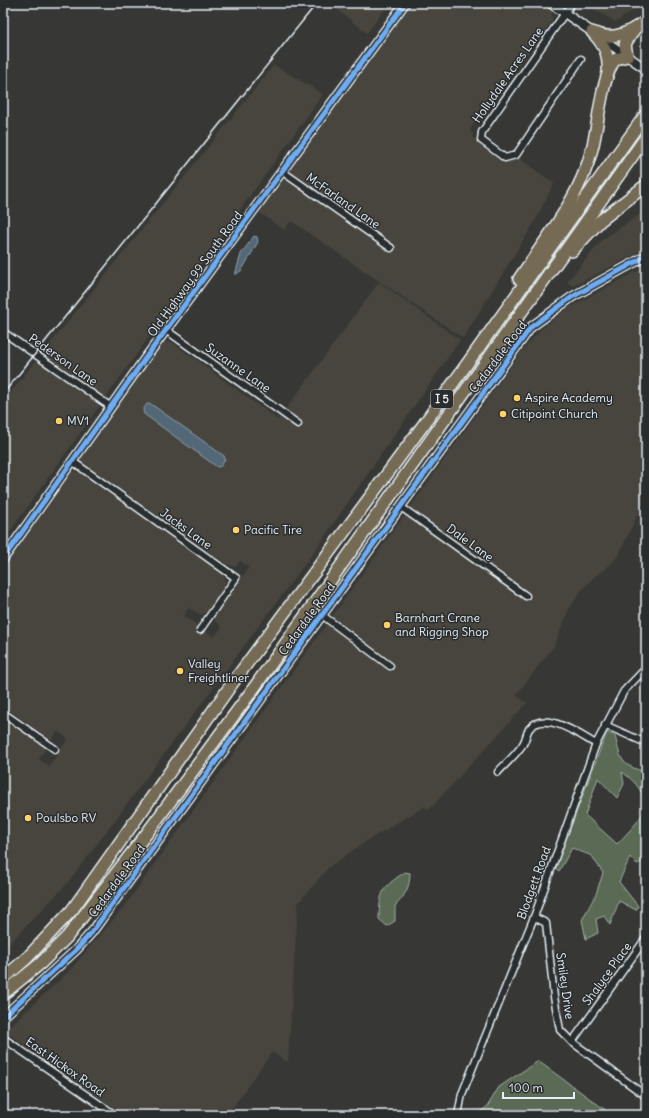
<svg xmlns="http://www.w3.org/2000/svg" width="649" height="1118" viewBox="0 0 649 1118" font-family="Delius,sans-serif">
	<rect width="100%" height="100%" fill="#373835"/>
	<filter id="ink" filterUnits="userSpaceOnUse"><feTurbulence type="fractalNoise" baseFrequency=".025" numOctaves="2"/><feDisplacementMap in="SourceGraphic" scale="8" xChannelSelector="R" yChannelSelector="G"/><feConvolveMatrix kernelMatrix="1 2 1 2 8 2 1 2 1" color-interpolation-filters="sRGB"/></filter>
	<g filter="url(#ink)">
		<g fill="#47453e">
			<polygon points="329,3 389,3 367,33"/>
			<polygon points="408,3 540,3 552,11 552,21 470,129 474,138 498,157 508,162 517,157 554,183 535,221 463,338 291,221 284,230 257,211"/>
			<polygon points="586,3 644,3 616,22 585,4"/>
			<polygon points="274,65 323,94 3,541 3,402"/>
			<polygon points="646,210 646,249 573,286 567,282 602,240"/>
			<polygon points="646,266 646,497 618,556 610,565 594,577 581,591 569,609 554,646 516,695 527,703 429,810 424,807 368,840 329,867 298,903 288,1062 272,1052 227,1115 124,1115 5,1031 71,969 124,907 522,351 541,329 567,309"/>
			<polygon points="379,282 460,340 316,549 98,843 65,886 3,950 3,718 46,748 39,759 49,766 68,739 58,731 51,740 3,706 3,564 65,477 74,471 82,473 223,574 226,583 209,611 202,615 188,608 184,616 214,637 222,627 215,621 216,614 249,567 240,561 235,567 226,564 78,460 161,345 166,342 173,343 278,420"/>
		</g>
		<g fill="#5a6b54" stroke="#a1aea6" fill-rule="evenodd">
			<path d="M607 732 615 736C621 760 620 765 646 772V860L637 864 630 857 619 882 638 906 636 910 619 901 610 925 604 916 596 919 598 933 586 939 582 920 596 894 603 873 592 856 572 848 559 871 555 868ZM622 772C635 781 649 796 643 813 641 819 623 838 617 844L585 815 598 778 617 798 624 784Z"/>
			<path d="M405 872 410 873C410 887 405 896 395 906V921L387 926 379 919C380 892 381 888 405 872Z"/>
			<polygon points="538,1061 611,1114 610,1115 475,1115 487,1107 499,1087"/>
		</g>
		<g fill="#536777" stroke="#8f9eab">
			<polygon points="254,236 257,237 258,242 242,270 235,275 241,254"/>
			<polygon points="147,404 151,404 224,456 225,459 221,466 217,467 144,414 143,410"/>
		</g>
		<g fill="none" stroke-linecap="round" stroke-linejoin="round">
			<g stroke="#e8f1f8" stroke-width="9">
				<g id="street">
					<polyline points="572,3 482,132 481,140 505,158 516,155 581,59"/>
					<polyline points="283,172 391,248"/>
					<polyline points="166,330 298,424"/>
					<polyline points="3,332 111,407"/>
					<polyline points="72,461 236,578 200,630"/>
					<polyline points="401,507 526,596"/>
					<polyline points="322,615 390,666"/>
					<polyline points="3,713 55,749"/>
					<polyline points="605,725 646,743"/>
					<path d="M498 772C506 763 517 754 523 744 526 740 526 734 529 729 544 709 580 735 596 744"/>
					<polyline points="534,917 546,923 554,997 560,1030 572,1042 646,1096"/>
					<polyline points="3,1038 115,1115"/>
					<polyline points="572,1042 646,938"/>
					<polyline points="458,1115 462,1094 534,917 596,744 624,691 646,668"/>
					<polyline points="501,1115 512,1115"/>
				</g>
			</g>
			<g stroke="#e8f1f8" stroke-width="11">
				<g id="secondary">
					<polyline points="550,3 646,69"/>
					<polyline points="3,559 144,360 405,3"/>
					<polyline points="3,1017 76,950 92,932 531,327 572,297 646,256"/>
				</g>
			</g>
			<g stroke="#e8f1f8" stroke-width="14">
				<g id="highway">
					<path d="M592 32C613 42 628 33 646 21"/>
					<path d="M594 34C604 45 609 54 608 70"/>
					<polyline points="572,251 600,221 646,185"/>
					<path d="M519 279C546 239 580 198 592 149 598 128 602 72 616 59L627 56 625 44 635 28"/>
					<polyline points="3,979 28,957 72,910 234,681 424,424 646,114"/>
					<polyline points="3,994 41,963 67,937 147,833 251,692 646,137"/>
				</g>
			</g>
			<use href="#street" stroke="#2a2d2e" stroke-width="6"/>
			<use href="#secondary" stroke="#2a2d2e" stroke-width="8"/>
			<use href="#highway" stroke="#746b52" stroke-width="11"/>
			<polyline stroke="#e8f1f8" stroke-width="1.5" points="3,394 317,3"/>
			<g stroke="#2a2d2e" stroke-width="8">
				<g id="cycleway">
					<polyline points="3,559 144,360 405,3"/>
					<polyline points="3,1017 76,950 92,932 531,327 572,297 646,256"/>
				</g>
			</g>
			<use href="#cycleway" stroke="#6dadf4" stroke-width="5"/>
		</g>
	</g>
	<g fill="#ffd166" stroke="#2a2d2e" stroke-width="1.5">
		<circle cx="517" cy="398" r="4"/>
		<circle cx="503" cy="414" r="4"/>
		<circle cx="59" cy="421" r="4"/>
		<circle cx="236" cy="530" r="4"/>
		<circle cx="387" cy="625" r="4"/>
		<circle cx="180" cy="671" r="4"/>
		<circle cx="28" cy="818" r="4"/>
	</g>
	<g text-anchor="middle" stroke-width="3" stroke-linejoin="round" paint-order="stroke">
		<rect fill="#2a2d2e" stroke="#afb6bb" stroke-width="1" x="431" y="390" width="22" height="18" rx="3"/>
		<g font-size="11" font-weight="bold" fill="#e8f1f8">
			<text x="442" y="403">I 5</text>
		</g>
		<g font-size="12" fill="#e8f1f8" stroke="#2a2d2e">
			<text transform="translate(508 75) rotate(-55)" y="4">Hollydale Acres Lane</text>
			<text transform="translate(343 201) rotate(35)" y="4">McFarland Lane</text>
			<text transform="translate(195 274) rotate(-54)" y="4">Old Highway 99 South Road</text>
			<text transform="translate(498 357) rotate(-53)" y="4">Cedardale Road</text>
			<text transform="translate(63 360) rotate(35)" y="4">Pederson Lane</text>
			<text transform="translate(238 368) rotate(35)" y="4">Suzanne Lane</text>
			<text transform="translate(186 529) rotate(36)" y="4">Jacks Lane</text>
			<text transform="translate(470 543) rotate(36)" y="4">Dale Lane</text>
			<text transform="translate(307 619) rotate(-54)" y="4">Cedardale Road</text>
			<text transform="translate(117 881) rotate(-54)" y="4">Cedardale Road</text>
			<text transform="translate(534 883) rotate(-70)" y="4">Blodgett Road</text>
			<text transform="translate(607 974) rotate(-54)" y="4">Shalyce Place</text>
			<text transform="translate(565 986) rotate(82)" y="4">Smiley Drive</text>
			<text transform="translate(65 1067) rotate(35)" y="4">East Hickox Road</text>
		</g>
		<g font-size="12" fill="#e8f1f8" stroke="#2a2d2e" text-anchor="start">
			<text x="525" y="402">Aspire Academy</text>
			<text x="511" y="418">Citipoint Church</text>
			<text x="67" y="425">MV1</text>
			<text x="244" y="534">Pacific Tire</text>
			<text x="395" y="622">Barnhart Crane<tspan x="395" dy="14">and Rigging Shop</tspan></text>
			<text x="188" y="668">Valley<tspan x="188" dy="14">Freightliner</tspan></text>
			<text x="36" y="822">Poulsbo RV</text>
		</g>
	</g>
	<rect width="649" height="1118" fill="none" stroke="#2a2d2e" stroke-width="16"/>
	<rect x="8" y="8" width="633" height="1102" fill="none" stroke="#e8f1f8" stroke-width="1.5" filter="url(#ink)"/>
	<path d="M503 1092v6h71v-6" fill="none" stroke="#e8f1f8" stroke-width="2"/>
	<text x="509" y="1092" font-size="12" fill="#e8f1f8" stroke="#2a2d2e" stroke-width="3" paint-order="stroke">100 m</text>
</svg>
